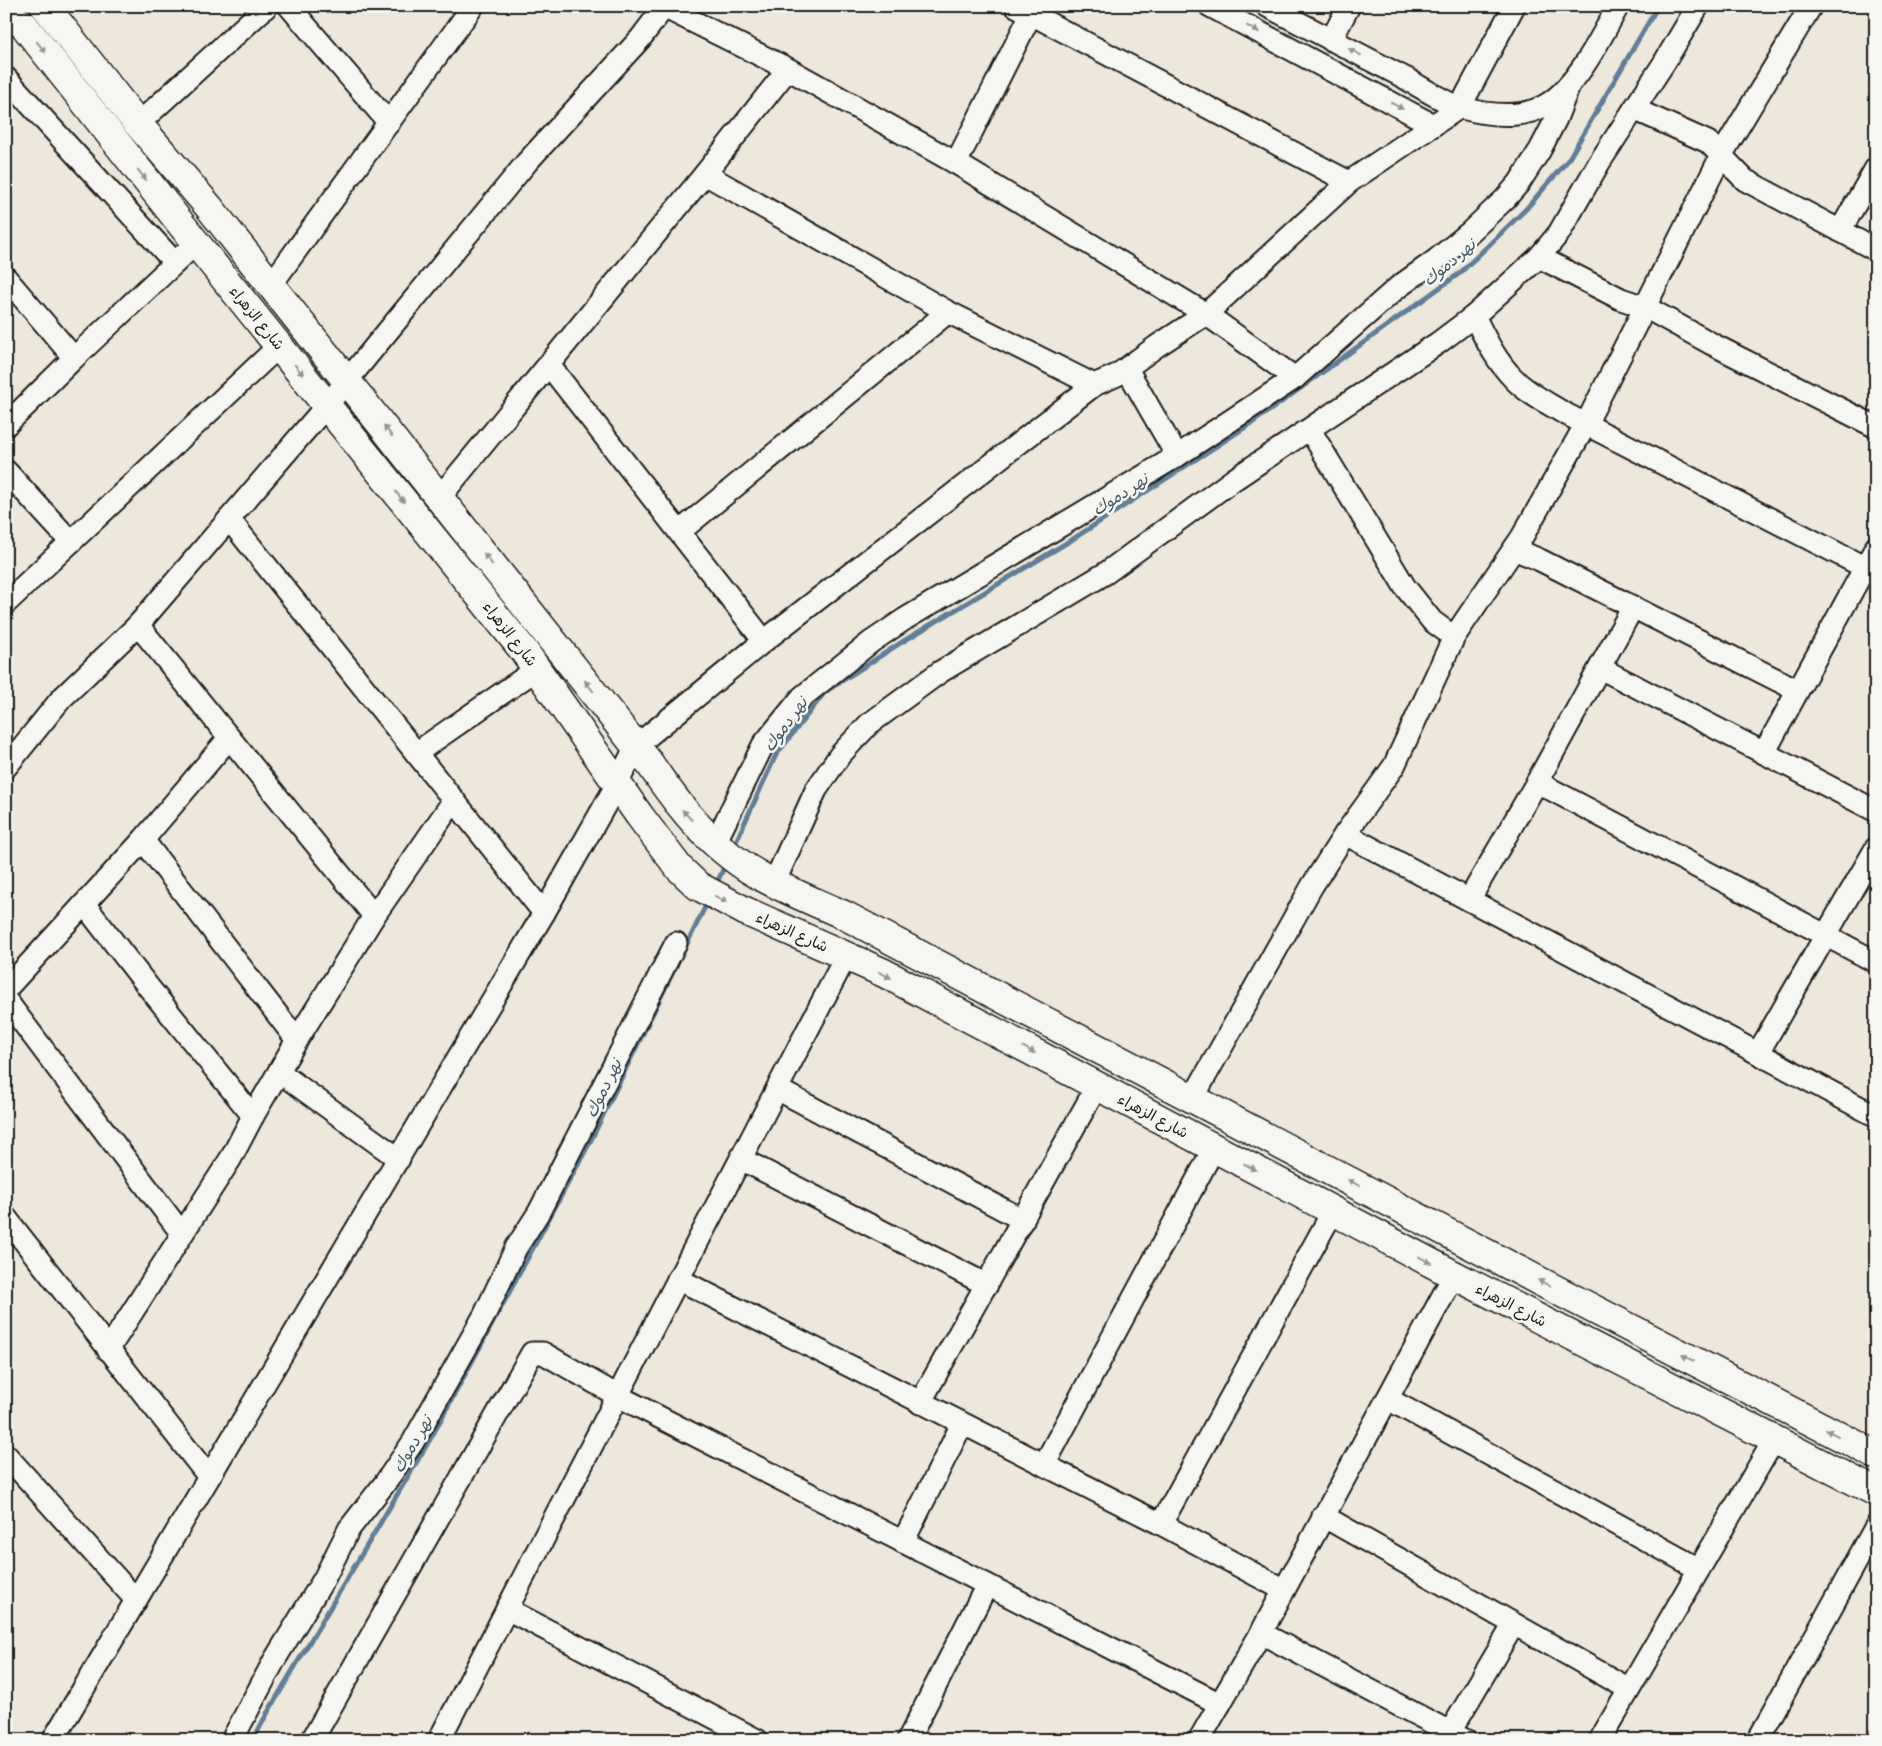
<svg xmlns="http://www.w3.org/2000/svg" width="1882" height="1746" viewBox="0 0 1882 1746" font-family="Mynerve,'Playpen Sans Arabic',sans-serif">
	<rect width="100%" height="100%" fill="#eee8dc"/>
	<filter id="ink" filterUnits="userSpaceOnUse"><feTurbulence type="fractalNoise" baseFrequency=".02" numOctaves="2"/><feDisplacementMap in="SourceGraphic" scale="10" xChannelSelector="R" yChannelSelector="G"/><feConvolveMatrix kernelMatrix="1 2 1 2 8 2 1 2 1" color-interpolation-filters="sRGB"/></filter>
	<g filter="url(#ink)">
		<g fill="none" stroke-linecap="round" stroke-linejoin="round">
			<g stroke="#607e97" stroke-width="5">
				<polyline points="733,848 776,755 825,692 902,642 1073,539 1252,423 1460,273 1526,209 1568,160 1658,6"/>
				<polyline points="715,887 726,863"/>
				<polyline points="683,952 708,901"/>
				<polyline points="253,1740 268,1712 432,1436 590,1142 676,966"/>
			</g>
			<g stroke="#1c1c1c" stroke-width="25">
				<g id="street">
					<polyline points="289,6 389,123"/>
					<polyline points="1016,6 1349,182"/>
					<polyline points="1210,6 1433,125"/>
					<path d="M1267 6C1313 30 1359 54 1405 78 1421 87 1445 103 1462 108 1488 115 1520 119 1544 106 1575 90 1602 36 1618 6"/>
					<polyline points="664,7 788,69 956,163 1206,314 1295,378"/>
					<polyline points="1331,40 1349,6"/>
					<polyline points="6,78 175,263"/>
					<polyline points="1634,109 1708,142 1745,180 1876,250"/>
					<polyline points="138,124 267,6"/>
					<polyline points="956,163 1031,14"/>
					<polyline points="705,174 948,312 1094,385"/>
					<polyline points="1840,231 1876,168"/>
					<polyline points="1539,257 1621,299 1645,307 1712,344 1876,427"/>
					<polyline points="6,278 74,358"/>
					<polyline points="271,285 473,6"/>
					<path d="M1474 316C1485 338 1496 361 1514 379 1527 393 1546 402 1562 412L1864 567"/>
					<polyline points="549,365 764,641"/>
					<polyline points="1127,369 1177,456"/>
					<polyline points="6,425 74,358 196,243"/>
					<polyline points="1310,430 1405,587 1432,621 1454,637"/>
					<polyline points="6,471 71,542"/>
					<polyline points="440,497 705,174 788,69"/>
					<polyline points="229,519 544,913"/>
					<polyline points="679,532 948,312"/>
					<polyline points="1514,549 1540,560 1797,690"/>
					<polyline points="6,603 279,346"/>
					<polyline points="138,625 374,916"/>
					<polyline points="1600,668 1876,811"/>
					<polyline points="416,753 537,669"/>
					<polyline points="1764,753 1876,547"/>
					<polyline points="6,767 61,699 138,625 327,405 527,162 640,39 665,6"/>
					<polyline points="1537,782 1876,962"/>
					<polyline points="1345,834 1876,1116"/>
					<polyline points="143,840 297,1040"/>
					<polyline points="715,843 763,745 802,697 871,642 905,619 1177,456 1295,378 1397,288 1436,260 1469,233 1505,199 1519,183 1540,150 1556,119 1569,85"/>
					<polyline points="774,883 816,790 840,755 869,724 940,672 1106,573 1233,480 1438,343 1474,316 1539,257 1559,233 1599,163 1664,63 1698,6"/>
					<polyline points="1469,900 1537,782 1633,607"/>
					<polyline points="84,904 150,989 253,1116"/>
					<polyline points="6,989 143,840 229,738"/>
					<polyline points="6,1000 182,1234"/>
					<polyline points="1758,1053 1876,848"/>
					<polyline points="279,1072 399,1159"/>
					<polyline points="777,1089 1023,1220"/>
					<polyline points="1193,1098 1312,886 1345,834 1394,766 1454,637 1522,537 1586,424 1722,154 1811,6"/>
					<polyline points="741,1159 987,1285"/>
					<polyline points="6,1218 209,1477"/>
					<polyline points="678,1279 1161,1524 1284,1590"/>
					<polyline points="108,1350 231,1158 253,1116 297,1040 374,916 454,800"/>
					<polyline points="1388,1399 1699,1569"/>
					<polyline points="920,1403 1097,1086"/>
					<polyline points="6,1455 136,1600"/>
					<polyline points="1044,1465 1214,1148"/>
					<polyline points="1323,1516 1629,1689"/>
					<polyline points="1161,1524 1333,1211"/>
					<polyline points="903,1542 962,1424"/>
					<polyline points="507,1609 757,1740"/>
					<polyline points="1261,1633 1465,1740"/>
					<polyline points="1450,1732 1514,1624"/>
					<polyline points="53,1740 544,913 617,784 636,746 764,641 1094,385 1117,375 1157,346 1206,314 1349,182 1460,107 1514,6"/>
					<polyline points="232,1740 275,1659 324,1579 349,1529 385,1483 413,1442 484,1316 516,1248 539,1212 676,943"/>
					<polyline points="312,1740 532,1353 543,1353 618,1396 1220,1704"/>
					<polyline points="439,1740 846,956"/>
					<polyline points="908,1740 987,1585"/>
					<polyline points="1199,1740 1261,1633 1454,1275"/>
					<polyline points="1600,1740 1774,1440"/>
					<polyline points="1758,1740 1876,1526"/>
				</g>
			</g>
			<g stroke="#1c1c1c" stroke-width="31">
				<g id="secondary">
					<path d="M45 6 138 124 209 207 650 764C680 809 715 852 764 878 790 892 817 903 844 915L1541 1282 1876 1455"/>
					<polyline points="6,15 23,24 196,243 524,651 639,815 679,868 698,886 745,911 884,973 1454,1275 1876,1492"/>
				</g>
			</g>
			<use href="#street" stroke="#f6f6f2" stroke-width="21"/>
			<use href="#secondary" stroke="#f6f6f2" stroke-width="28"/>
		</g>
		<defs><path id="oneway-solid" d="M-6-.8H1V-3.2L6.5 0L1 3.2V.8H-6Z" transform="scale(1.25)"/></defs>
		<g fill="#949492">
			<use href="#oneway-solid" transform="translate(1253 29) rotate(28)"/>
			<use href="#oneway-solid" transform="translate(41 47) rotate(52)"/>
			<use href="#oneway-solid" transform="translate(1355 52) rotate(-152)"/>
			<use href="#oneway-solid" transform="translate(1397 106) rotate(28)"/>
			<use href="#oneway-solid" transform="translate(142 175) rotate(52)"/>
			<use href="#oneway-solid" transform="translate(299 370) rotate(51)"/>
			<use href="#oneway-solid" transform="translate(388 431) rotate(-128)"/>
			<use href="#oneway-solid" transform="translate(400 497) rotate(51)"/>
			<use href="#oneway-solid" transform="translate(488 559) rotate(-128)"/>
			<use href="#oneway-solid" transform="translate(589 686) rotate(-128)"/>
			<use href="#oneway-solid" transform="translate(687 815) rotate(-133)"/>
			<use href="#oneway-solid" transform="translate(721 899) rotate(26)"/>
			<use href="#oneway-solid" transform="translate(885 975) rotate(27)"/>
			<use href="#oneway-solid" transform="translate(1029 1050) rotate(28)"/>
			<use href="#oneway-solid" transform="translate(1250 1167) rotate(28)"/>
			<use href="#oneway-solid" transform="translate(1354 1183) rotate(-152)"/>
			<use href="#oneway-solid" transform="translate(1425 1260) rotate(28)"/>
			<use href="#oneway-solid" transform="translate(1544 1283) rotate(-152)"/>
			<use href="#oneway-solid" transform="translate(1688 1358) rotate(-152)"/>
			<use href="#oneway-solid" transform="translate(1832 1433) rotate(-153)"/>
		</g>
	</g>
	<g text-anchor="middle" stroke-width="5" stroke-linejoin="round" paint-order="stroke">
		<g font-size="15" fill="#1c1c1c" stroke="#f6f6f2">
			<text transform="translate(257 318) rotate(51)" y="5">شارع الزهراء</text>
			<text transform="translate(510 634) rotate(52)" y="5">شارع الزهراء</text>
			<text transform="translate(792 932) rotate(24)" y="5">شارع الزهراء</text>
			<text transform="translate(1153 1116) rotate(28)" y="5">شارع الزهراء</text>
			<text transform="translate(1511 1305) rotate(27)" y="5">شارع الزهراء</text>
		</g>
		<g font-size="16" font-style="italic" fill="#445564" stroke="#f6f6f2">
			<text transform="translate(1449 262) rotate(-40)" y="6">نهر دموك</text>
			<text transform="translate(1120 494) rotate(-33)" y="6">نهر دموك</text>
			<text transform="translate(785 724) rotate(-54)" y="6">نهر دموك</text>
			<text transform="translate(603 1088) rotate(-64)" y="6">نهر دموك</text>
			<text transform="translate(412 1444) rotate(-60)" y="6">نهر دموك</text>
		</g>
	</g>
	<rect width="1882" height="1746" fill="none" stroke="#f6f6f2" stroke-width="25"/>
	<rect x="12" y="12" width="1857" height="1721" fill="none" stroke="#1c1c1c" stroke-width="2" filter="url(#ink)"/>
</svg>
